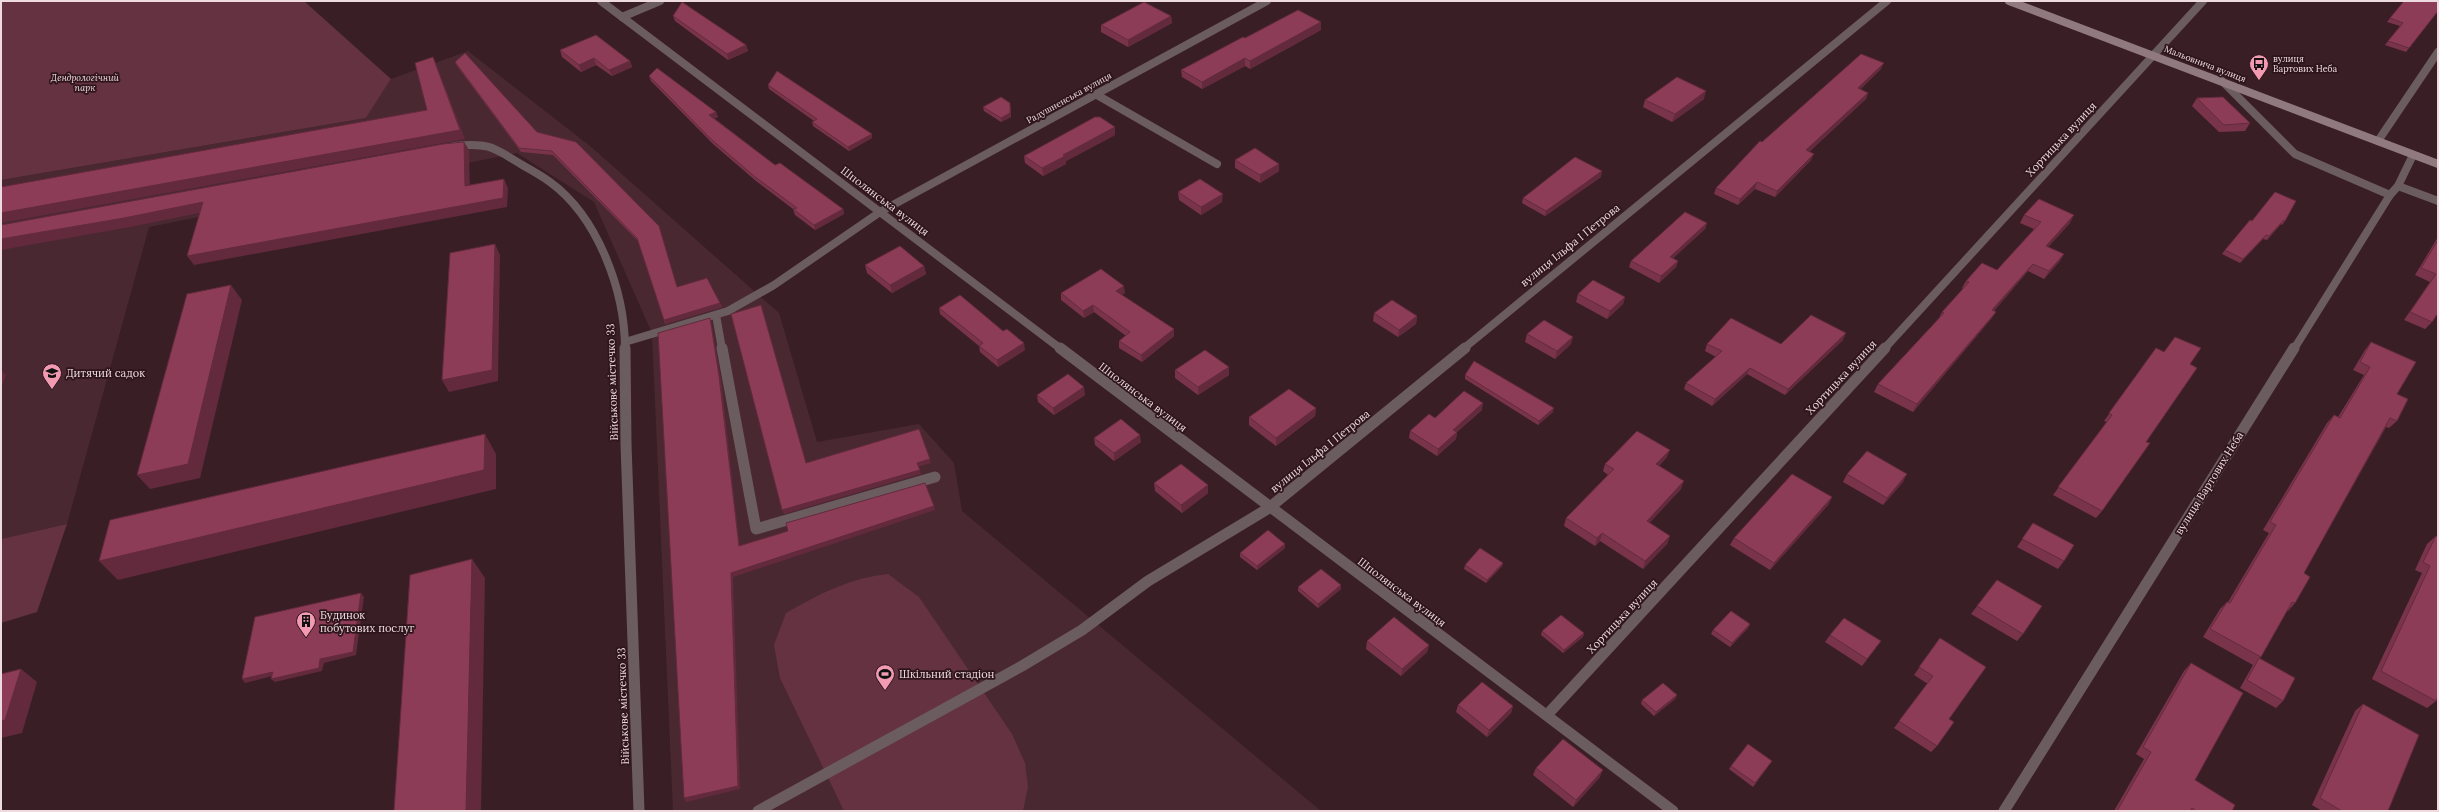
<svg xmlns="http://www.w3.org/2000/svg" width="2439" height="812" viewBox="0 0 2439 812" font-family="Lora,serif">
	<rect width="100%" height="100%" fill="#391e26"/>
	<polygon fill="#4a2832" points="468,51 590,146 779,313 817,442 919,424 954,463 962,511 1321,811 673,811 652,333 594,202 517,153 149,227 67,524 1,539 1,180 366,118 391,79"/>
	<g fill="#643241">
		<polygon points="1,1 304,1 391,79 366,118 1,180"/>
		<polygon points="67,524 37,612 1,623 1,539"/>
		<path d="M888 574 919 597 1012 734 1025 763 1028 787 1023 811H844L780 678 774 645 786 613C819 594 850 578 888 574Z"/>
	</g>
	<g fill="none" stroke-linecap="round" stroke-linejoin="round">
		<g stroke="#6b5c60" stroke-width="8">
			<polyline points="2222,81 2295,154 2390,195"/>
			<polyline points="1097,95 1217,164"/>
			<polyline points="716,315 722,349"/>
			<polyline points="625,342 728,311 774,285 880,212"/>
		</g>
		<g stroke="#6b5c60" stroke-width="11">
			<polyline points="722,348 756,529 935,477"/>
			<polyline points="758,811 1022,666 1082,630 1148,581 1269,508"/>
		</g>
		<g stroke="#6b5c60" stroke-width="8">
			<polyline points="601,1 1061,349"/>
			<polyline points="622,17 660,1"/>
			<polyline points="2378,141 2438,52"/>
			<path d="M454 146C490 142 494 148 524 166 533 171 542 176 550 182 598 217 625 291 625 349"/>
			<polyline points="2398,186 2438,201"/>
			<polyline points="880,212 1267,1"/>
			<polyline points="1463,349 1887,1"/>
			<polyline points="1884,349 2203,1"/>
			<polyline points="2294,349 2390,195 2398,186 2413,155"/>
		</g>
		<g stroke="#6b5c60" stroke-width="11">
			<polyline points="625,348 626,444 639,811"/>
			<polyline points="1060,348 1673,811"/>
			<polyline points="1269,508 1465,348"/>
			<polyline points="1547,715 1885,348"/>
			<polyline points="2004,811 2294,348"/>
		</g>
		<polyline stroke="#917a7f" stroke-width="8" points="2009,1 2438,164"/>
	</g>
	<g fill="#79344b">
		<polygon points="2438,11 2406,52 2385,45 2400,26 2387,22 2390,18"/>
		<polygon points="673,16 746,45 748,51 728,60 675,21"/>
		<polygon points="1171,16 1172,23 1128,47 1101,32 1101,25"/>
		<polygon points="1321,30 1250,69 1245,66 1202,89 1182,77 1181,70 1245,38"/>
		<polygon points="560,50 630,61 632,67 612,76 596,65 581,72 562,57"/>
		<polygon points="455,62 537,132 659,226 677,287 720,303 722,307 665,324 638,241 553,155 521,152 457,66"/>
		<polygon points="1881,69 1860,89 1868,93 1866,99 1809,152 1811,160 1775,197 1755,189 1738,205 1714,194 1716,188 1762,142"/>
		<polygon points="649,76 716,112 718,117 714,118 775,165 843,209 844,214 815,230 795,215 793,209 756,181 713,144 651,81"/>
		<polygon points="768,85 872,134 872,138 849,151 813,126 812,122 814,121 769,89"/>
		<polygon points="2197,98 2250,123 2245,131 2219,132 2192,106"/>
		<polygon points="1704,99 1672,122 1643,107 1645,100"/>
		<polygon points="983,107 1011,107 1011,117 1001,122 984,111"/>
		<polygon points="1115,135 1066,161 1066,164 1043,176 1025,163 1024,156"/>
		<polygon points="1235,160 1279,164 1279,171 1260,183 1235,168"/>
		<polygon points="1601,177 1545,216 1522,203 1523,198"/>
		<polygon points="1178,192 1222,202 1201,215 1179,200"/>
		<polygon points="2275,192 2285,221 2282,225 2281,224 2267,240 2263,239 2240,263 2222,254 2225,250 2252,221"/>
		<polygon points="2024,215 2070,223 2048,247 2064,254 2059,262 2044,279 2028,271 1994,311 1996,312 1991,319 1913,412 1874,392 1878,384 1939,318 1942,312 1963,289 1962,288 1966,281 1997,270 2034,229 2020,223"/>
		<polygon points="1707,223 1705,229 1673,258 1678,261 1676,267 1659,283 1629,267 1631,261"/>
		<polygon points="2438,237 2438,313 2432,322 2425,329 2404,320 2430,282 2415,275"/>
		<polygon points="865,265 924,266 926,274 892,293 867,273"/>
		<polygon points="1061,293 1125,293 1121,295 1174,329 1174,336 1142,362 1119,348 1119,341 1126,336 1094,312 1084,318 1061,300"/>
		<polygon points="1578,294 1625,297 1623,304 1607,319 1576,302"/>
		<polygon points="939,308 1025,350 998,367 980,352 979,346 940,314"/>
		<polygon points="1374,313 1417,316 1416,324 1398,337 1373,321"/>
		<polygon points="1527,334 1571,344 1555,359 1525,342"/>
		<polygon points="1843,340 1785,395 1747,374 1712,406 1684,389 1686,383 1716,357 1705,351 1707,344 1781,344"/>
		<polygon points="2371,342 2397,394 2397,421 2389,428 2386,427 2304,573 2295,603 2288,611 2287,611 2260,658 2283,701 2276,708 2240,688 2253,665 2203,637 2220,609 2227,602 2228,602 2269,533 2263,530 2327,423 2334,415 2338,417 2364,375 2353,370 2365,350"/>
		<polygon points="2156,348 2190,364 2146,442 2102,511 2096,518 2053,495 2107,422 2104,421"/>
		<polygon points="1175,370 1229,375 1198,395 1175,378"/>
		<polygon points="1465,375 1553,412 1538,425 1465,379"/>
		<polygon points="1037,395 1085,395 1054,415 1038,402"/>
		<polygon points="1316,408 1315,416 1276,446 1249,425 1249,417"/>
		<polygon points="1482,410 1457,432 1456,439 1437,456 1409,438 1410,431 1435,418"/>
		<polygon points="1094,438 1141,442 1114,461 1095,445"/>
		<polygon points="1667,457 1659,466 1681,489 1649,523 1670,536 1667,544 1643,569 1600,541 1595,546 1564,526 1566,518 1608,475 1603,471 1605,464"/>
		<polygon points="1847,474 1903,482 1883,505 1843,482"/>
		<polygon points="1154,483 1208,493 1182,513 1155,491"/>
		<polygon points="1832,497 1828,505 1770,570 1730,545 1734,538"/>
		<polygon points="2033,523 2064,561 2058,569 2017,547"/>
		<polygon points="2436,536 2436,701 2427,708 2372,679 2422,573 2415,570 2427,544"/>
		<polygon points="1285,548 1257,570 1240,557 1240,553"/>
		<polygon points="1503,563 1502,566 1486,583 1464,569 1465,565"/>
		<polygon points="1997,580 2023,634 2017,641 1971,614"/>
		<polygon points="1298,587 1341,589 1318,608 1298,591"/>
		<polygon points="1750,624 1748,628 1730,647 1711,634 1713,630"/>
		<polygon points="1542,631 1584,633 1583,637 1563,653 1541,635"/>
		<polygon points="1830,635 1876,648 1862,666 1825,642"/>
		<polygon points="1940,638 1949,719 1937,746 1931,752 1894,728 1928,684 1914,675"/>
		<polygon points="1367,641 1429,645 1427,652 1401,676 1366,649"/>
		<polygon points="2191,663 2195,780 2232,811 2114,811 2144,759 2136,754 2184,671"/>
		<polygon points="1677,695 1675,699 1654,716 1641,704 1642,700"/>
		<polygon points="2363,704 2388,811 2322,811 2312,805 2355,711"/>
		<polygon points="1458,705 1513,706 1511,713 1487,737 1456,712"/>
		<polygon points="1772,761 1753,787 1729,769 1731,766"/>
		<polygon points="1536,768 1600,777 1573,807 1533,775"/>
	</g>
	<g fill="#632a3d">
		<polygon points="1171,16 1172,23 1128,47 1128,40"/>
		<polygon points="1321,22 1321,30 1250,69 1250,61"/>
		<polygon points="746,45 748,51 728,60 727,54"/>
		<polygon points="433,57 437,66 465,139 1,223 1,213 460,130"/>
		<polygon points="594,58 596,65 581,72 579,65"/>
		<polygon points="1245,58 1245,66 1202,89 1202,82"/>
		<polygon points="630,61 632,67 612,76 609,70"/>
		<polygon points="1884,63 1881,69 1855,95 1858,88"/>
		<polygon points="1706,91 1704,99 1672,122 1675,114"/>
		<polygon points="1868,93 1866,99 1803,157 1806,150"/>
		<polygon points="1010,103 1011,117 1001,122 1001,118"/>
		<polygon points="716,112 718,117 711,120 709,115"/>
		<polygon points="1115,127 1115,135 1066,161 1066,164 1043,176 1042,168 1063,155"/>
		<polygon points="872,134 872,138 849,151 848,147"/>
		<polygon points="464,142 469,150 470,195 465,186"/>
		<polygon points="1814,154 1811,160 1775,197 1777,191"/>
		<polygon points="1279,164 1279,171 1260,183 1260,175"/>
		<polygon points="1602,171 1601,177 1545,216 1546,211"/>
		<polygon points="504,179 508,188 507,207 194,265 187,256"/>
		<polygon points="1757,182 1755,189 1738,205 1740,199"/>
		<polygon points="1223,194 1222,202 1201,215 1201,207"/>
		<polygon points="203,202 209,211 130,227 1,250 1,239"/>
		<polygon points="843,209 844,214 815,230 814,225"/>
		<polygon points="2074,215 2070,223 2042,254 2046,246"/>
		<polygon points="1707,223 1705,229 1668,263 1670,257"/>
		<polygon points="2266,235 2263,239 2240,263 2243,259"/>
		<polygon points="495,244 500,255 498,381 449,392 442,380"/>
		<polygon points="2064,254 2059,262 2044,279 2049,271"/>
		<polygon points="1678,261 1676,267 1659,283 1661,276"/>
		<polygon points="2033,264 2028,271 1988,318 1992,310"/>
		<polygon points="924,266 926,274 892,293 890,285"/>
		<polygon points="231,285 242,300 200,478 150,489 137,475"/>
		<polygon points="1124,286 1125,293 1116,298 1116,291"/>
		<polygon points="1625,297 1623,304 1607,319 1610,311"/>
		<polygon points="720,303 722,307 665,324 664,320"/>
		<polygon points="1093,305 1094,312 1084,318 1083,311"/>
		<polygon points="1996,312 1991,319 1913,412 1917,404"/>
		<polygon points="1417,316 1416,324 1398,337 1399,330"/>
		<polygon points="710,318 711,322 721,380 740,550 739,546"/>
		<polygon points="1174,329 1174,336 1142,362 1141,355"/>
		<polygon points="1846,333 1843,340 1785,395 1788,389"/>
		<polygon points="1573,337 1571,344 1555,359 1557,351"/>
		<polygon points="1024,343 1025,350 998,367 997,360"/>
		<polygon points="1229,367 1229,375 1198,395 1198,387"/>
		<polygon points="1750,368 1747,374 1712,406 1715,399"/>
		<polygon points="1,370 6,375 1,388"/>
		<polygon points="1084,387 1085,395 1054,415 1053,408"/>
		<polygon points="1483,403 1482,410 1452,436 1453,430"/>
		<polygon points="1316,408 1315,416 1276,446 1276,438"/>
		<polygon points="1554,408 1553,412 1538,425 1539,421"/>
		<polygon points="1457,432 1456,439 1437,456 1438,449"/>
		<polygon points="485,434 496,454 496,489 118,580 99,561"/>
		<polygon points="1140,435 1141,442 1114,461 1114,453"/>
		<polygon points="1670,450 1667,457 1653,472 1656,464"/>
		<polygon points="930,459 931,463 918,467 917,463"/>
		<polygon points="920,470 921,474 784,514 782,510"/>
		<polygon points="1907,474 1903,482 1883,505 1887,498"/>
		<polygon points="1684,481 1681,489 1644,529 1647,521"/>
		<polygon points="1208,485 1208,493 1182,513 1181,505"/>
		<polygon points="1832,497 1828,505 1770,570 1774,563"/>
		<polygon points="934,506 935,510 733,577 740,789 686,802 684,798 731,573"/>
		<polygon points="1602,533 1600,541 1595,546 1597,538"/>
		<polygon points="1670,536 1667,544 1643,569 1645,561"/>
		<polygon points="1285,544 1285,548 1257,570 1257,566"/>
		<polygon points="472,559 485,578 481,811 466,811"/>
		<polygon points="1503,563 1502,566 1486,583 1487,580"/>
		<polygon points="1341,585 1341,589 1318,608 1318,604"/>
		<polygon points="361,593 364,597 356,655 324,663 322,671 275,682 271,679 320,659"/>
		<polygon points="1750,624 1748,628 1730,647 1732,643"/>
		<polygon points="1584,633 1583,637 1563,653 1564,650"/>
		<polygon points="1429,645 1427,652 1401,676 1402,669"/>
		<polygon points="21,669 37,682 22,733 1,738 1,721"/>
		<polygon points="273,672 276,675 245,683 242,679"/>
		<polygon points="1677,695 1675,699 1654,716 1656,712"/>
		<polygon points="1513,706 1511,713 1487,737 1489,730"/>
		<polygon points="1603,770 1600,777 1573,807 1576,800"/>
	</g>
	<g fill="#8d3c57" stroke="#632a3d">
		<polygon points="2404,1 2438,1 2438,11 2409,48 2388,41 2403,23 2390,18"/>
		<polygon points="682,2 746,45 727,54 673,16"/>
		<polygon points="1144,2 1171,16 1128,40 1101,25"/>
		<polygon points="1298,10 1321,22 1250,61 1245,58 1202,82 1181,70 1243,37 1245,38"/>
		<polygon points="596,35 630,61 609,70 594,58 579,65 560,50"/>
		<polygon points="465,53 537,132 576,142 659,226 677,287 707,278 720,303 664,320 637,238 552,151 519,148 455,62"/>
		<polygon points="1861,54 1884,63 1858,88 1868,93 1806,150 1814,154 1777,191 1757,182 1740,199 1716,188 1760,141 1762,142"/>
		<polygon points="433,57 460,130 1,213 1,187 427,110 415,63"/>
		<polygon points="657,68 716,112 709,115 775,165 780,163 843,209 814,225 793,209 797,208 754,176 711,139 649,76"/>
		<polygon points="777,71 872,134 848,147 812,122 817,119 768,85"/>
		<polygon points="1677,77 1706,91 1675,114 1645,100"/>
		<polygon points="1001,97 1010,103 1010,113 1001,118 983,107"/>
		<polygon points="2223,97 2250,123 2224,125 2197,98"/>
		<polygon points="1095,117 1100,117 1115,127 1063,155 1065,156 1042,168 1024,156"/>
		<polygon points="464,142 465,186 504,179 503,198 187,256 203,202 124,218 1,239 1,225 443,144"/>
		<polygon points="1255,148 1279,164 1260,175 1235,160"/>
		<polygon points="1575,157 1602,171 1546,211 1523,198"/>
		<polygon points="1200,179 1223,194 1201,207 1178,192"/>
		<polygon points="2275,192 2296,201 2285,221 2284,220 2269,236 2266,235 2243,259 2225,250 2250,220 2252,221"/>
		<polygon points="2039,199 2074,215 2046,246 2064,254 2049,271 2033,264 1992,310 1996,312 1917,404 1878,384 1944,313 1942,312 1969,282 1966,281 1982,263 1997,270 2041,222 2024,215"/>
		<polygon points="1685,212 1707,223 1670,257 1678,261 1661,276 1631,261"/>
		<polygon points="2438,240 2438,313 2432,322 2410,312 2436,274 2421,268"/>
		<polygon points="495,244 492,370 442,380 450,253"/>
		<polygon points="900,246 924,266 890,285 865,265"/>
		<polygon points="1101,269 1124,286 1116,291 1174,329 1141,355 1119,341 1130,332 1093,305 1083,311 1061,293"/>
		<polygon points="1593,280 1625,297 1610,311 1578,294"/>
		<polygon points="231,285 188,464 137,475 187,294"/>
		<polygon points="960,295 1003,331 1007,329 1024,343 997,360 979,346 983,343 939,308"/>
		<polygon points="1392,300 1417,316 1399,330 1374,313"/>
		<polygon points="761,305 806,463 919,429 930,459 917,463 920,470 782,510 731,314"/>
		<polygon points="1811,315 1846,333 1788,389 1750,368 1715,399 1686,383 1722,351 1707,344 1731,318 1781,344"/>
		<polygon points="710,318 719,376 739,546 788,531 786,523 925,483 934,506 731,573 738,786 684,798 658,333"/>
		<polygon points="1544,320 1573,337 1557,351 1527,334"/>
		<polygon points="2175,337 2201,348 2190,364 2197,368 2146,442 2150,443 2102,511 2058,487 2112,415 2109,413 2156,348 2164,352"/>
		<polygon points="2371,342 2416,362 2397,394 2408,399 2397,421 2390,418 2304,573 2310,577 2295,603 2292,602 2261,657 2210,629 2227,602 2230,603 2276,525 2270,522 2334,415 2340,418 2370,367 2360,362"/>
		<polygon points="1205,350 1229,367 1198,387 1175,370"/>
		<polygon points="1474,361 1554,408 1539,421 1465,375"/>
		<polygon points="1068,374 1084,387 1053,408 1037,395"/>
		<polygon points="1289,389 1316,408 1276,438 1249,417"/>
		<polygon points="1464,391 1483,403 1453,430 1457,432 1438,449 1410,431 1429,414 1435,418"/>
		<polygon points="1121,419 1140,435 1114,453 1094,438"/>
		<polygon points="1637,431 1670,450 1656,464 1684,481 1647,521 1670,536 1645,561 1602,533 1597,538 1566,518 1614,469 1605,464"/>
		<polygon points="485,434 484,470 99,561 110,520"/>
		<polygon points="1867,451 1907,474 1887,498 1847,474"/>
		<polygon points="1181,464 1208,485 1181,505 1154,483"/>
		<polygon points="1792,474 1832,497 1774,563 1734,538"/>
		<polygon points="2033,523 2074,545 2064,561 2022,539"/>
		<polygon points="1268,530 1285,544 1257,566 1240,553"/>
		<polygon points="2436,536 2438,538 2438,696 2436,701 2381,671 2430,566 2423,562"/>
		<polygon points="1480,548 1503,563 1487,580 1465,565"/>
		<polygon points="472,559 466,811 394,811 410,575"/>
		<polygon points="1321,569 1341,585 1318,604 1298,587"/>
		<polygon points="1997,580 2042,606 2023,634 1977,606"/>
		<polygon points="361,593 353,652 320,659 319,668 271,679 273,672 242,679 255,617"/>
		<polygon points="1731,611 1750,624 1732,643 1713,630"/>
		<polygon points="1561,615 1584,633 1564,650 1542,631"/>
		<polygon points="1394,617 1429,645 1402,669 1367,641"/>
		<polygon points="1844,618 1881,641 1867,659 1830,635"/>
		<polygon points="1940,638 1986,667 1949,719 1954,722 1937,746 1899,721 1933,676 1919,667"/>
		<polygon points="2259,658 2295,678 2283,701 2247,680"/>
		<polygon points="2191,663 2243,693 2195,780 2235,805 2232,811 2196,811 2192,808 2190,811 2117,811 2151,752 2143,747"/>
		<polygon points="21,669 5,720 1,721 1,674"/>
		<polygon points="1482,682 1513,706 1489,730 1458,705"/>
		<polygon points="1663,683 1677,695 1656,712 1642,700"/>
		<polygon points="2363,704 2419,735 2388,811 2342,811 2320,798"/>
		<polygon points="1563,739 1603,770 1576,800 1536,768"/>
		<polygon points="1748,744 1772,761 1755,783 1731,766"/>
	</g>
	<defs>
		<g id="bus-pin" transform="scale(1)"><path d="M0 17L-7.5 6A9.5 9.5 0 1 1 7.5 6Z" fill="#f19ab2" stroke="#2e141c"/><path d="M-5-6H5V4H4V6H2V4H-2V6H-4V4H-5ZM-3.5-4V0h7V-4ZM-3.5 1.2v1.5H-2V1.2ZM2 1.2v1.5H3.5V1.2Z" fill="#111"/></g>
		<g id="school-pin" transform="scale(1)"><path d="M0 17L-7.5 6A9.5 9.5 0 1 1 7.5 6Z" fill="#f19ab2" stroke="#2e141c"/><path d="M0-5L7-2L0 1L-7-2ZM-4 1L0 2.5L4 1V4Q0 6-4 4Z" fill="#111"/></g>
		<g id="building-pin" transform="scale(1)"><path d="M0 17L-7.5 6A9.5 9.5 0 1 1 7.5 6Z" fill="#f19ab2" stroke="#2e141c"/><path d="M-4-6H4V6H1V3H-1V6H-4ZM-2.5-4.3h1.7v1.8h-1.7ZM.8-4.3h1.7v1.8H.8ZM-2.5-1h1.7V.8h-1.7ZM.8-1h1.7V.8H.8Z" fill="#111"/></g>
		<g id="stadium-pin" transform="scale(1)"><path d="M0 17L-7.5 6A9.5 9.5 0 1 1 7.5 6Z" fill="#f19ab2" stroke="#2e141c"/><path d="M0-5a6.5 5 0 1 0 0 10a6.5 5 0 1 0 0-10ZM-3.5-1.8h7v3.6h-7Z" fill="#111"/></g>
	</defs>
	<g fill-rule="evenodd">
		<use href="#bus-pin" x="2259" y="64"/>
		<use href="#school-pin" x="52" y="373"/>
		<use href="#building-pin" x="306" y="621"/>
		<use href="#stadium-pin" x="885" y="674"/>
	</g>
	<g text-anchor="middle" stroke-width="3.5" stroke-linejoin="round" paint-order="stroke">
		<g font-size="9" fill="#eedbdf" stroke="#2e141c" text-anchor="start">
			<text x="2273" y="62">вулиця<tspan x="2273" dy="10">Вартових Неба</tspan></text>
		</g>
		<g font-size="9" fill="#eedbdf" stroke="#2e141c">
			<text transform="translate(2205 64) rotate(21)" y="3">Мальовнича вулиця</text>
			<text transform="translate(1069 98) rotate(-29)" y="3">Радушненська вулиця</text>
		</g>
		<g font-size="9" font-style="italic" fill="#f6dde3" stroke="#2e141c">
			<text x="85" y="81">Дендрологічний<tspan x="85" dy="10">парк</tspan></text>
		</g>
		<g font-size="11" fill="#eedbdf" stroke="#2e141c">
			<text transform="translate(2061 139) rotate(-47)" y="4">Хортицька вулиця</text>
			<text transform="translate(885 201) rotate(37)" y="4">Шполянська вулиця</text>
			<text transform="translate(1570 245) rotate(-39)" y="4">вулиця Ільфа І Петрова</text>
			<text transform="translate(1841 377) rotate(-47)" y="4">Хортицька вулиця</text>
			<text transform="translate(612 382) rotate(-92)" y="4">Військове містечко 33</text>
			<text transform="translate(1143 397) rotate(37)" y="4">Шполянська вулиця</text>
			<text transform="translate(1320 451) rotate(-39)" y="4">вулиця Ільфа І Петрова</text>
			<text transform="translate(2209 483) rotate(-58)" y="4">вулиця Вартових Неба</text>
			<text transform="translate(1402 592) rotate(37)" y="4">Шполянська вулиця</text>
			<text transform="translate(1622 616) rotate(-47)" y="4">Хортицька вулиця</text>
			<text transform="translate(623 706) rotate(-92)" y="4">Військове містечко 33</text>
		</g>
		<g font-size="11" fill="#eedbdf" stroke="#2e141c" text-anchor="start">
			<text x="66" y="377">Дитячий садок</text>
			<text x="320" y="619">Будинок<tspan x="320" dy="13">побутових послуг</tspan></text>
			<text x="899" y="678">Шкільний стадіон</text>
		</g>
	</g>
	<rect width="2439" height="812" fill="none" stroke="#eedbdf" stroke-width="4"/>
</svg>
